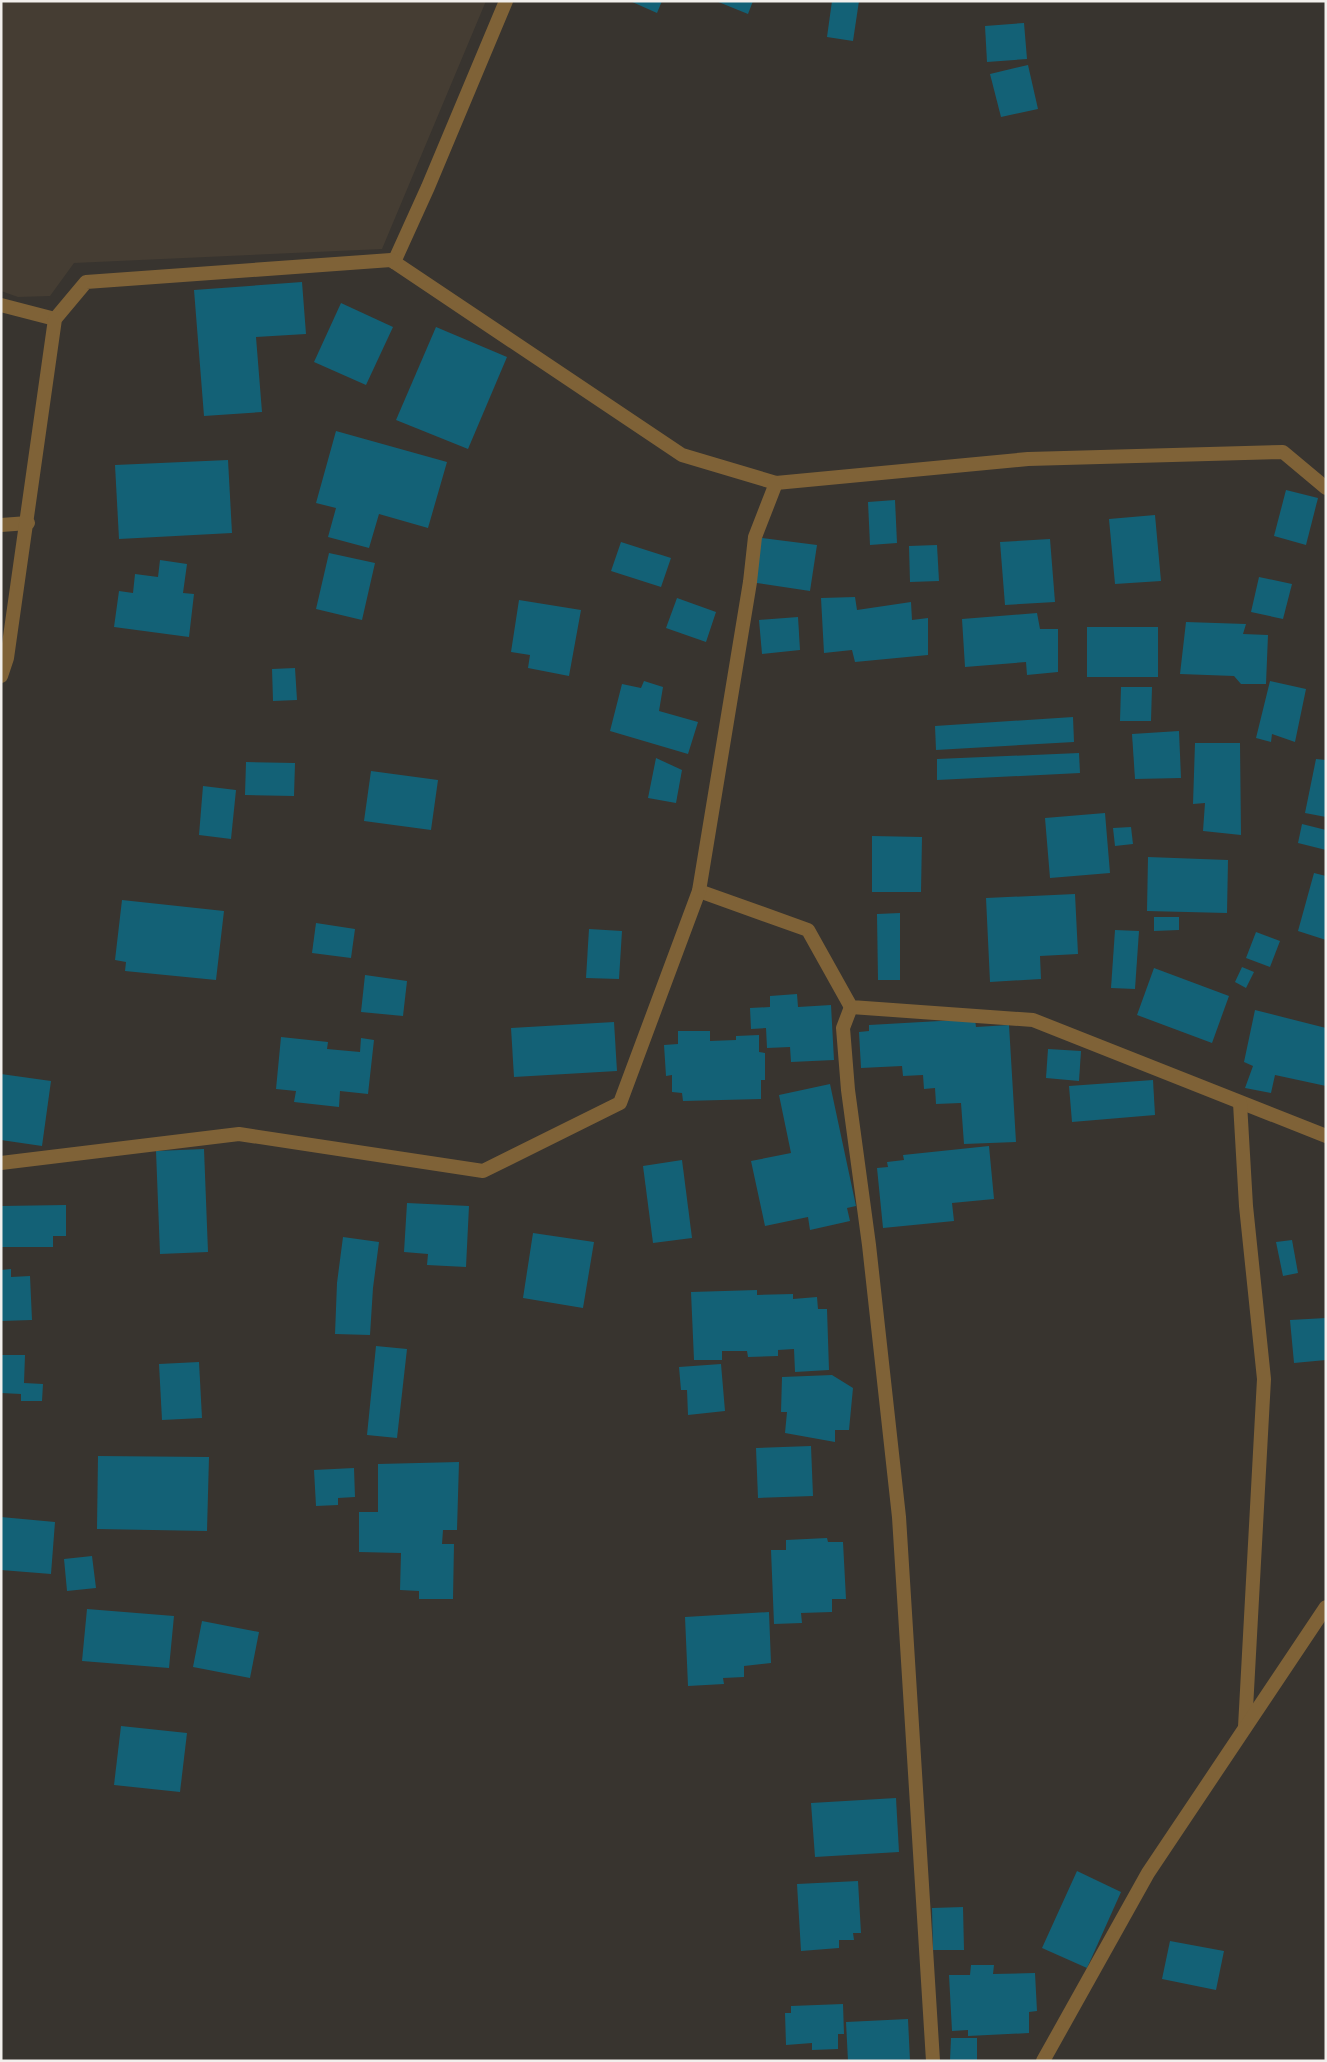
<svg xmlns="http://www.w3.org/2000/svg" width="1327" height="2062" viewBox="0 0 1327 2062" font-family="Roboto,sans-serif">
	<rect width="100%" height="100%" fill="#38342f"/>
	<polygon fill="#453d33" points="1,1 486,1 382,249 74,263 50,296 18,297 1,291"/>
	<g fill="#136176">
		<polygon points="630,1 662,1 657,13"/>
		<polygon points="716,1 753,1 748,14"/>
		<polygon points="832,1 859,1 853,41 827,37"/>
		<polygon points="1024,23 1027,59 987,62 985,26"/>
		<polygon points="1028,65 1038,109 1001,117 990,74"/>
		<polygon points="302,282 306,334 256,337 262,412 204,416 194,290"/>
		<polygon points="341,303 393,327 366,385 314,362"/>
		<polygon points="436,327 507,357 468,449 396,420"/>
		<polygon points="336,431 447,462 428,528 379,514 369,548 328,537 336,508 316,503"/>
		<polygon points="228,460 232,533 119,539 115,465"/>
		<polygon points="1286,490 1318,498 1306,545 1274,536"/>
		<polygon points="895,500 897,543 870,545 868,502"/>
		<polygon points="1155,515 1161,581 1115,584 1109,519"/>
		<polygon points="755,537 817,545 810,591 750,582"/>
		<polygon points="1050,539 1055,602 1005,605 1000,542"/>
		<polygon points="621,542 671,558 661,587 611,571"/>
		<polygon points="937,545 939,581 910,582 909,546"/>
		<polygon points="329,553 375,563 362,620 316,609"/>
		<polygon points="160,560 187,564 183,593 194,594 189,637 114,627 119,591 133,593 135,574 158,577"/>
		<polygon points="1259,577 1292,584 1283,619 1251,612"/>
		<polygon points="855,597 857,610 911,602 912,620 928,618 928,655 855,662 852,650 824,653 821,598"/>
		<polygon points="677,598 716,612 706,642 666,628"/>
		<polygon points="519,600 581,610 569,676 528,668 530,655 511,652"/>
		<polygon points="1037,613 1040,629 1058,629 1058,672 1027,675 1026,662 965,667 962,619"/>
		<polygon points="798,617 800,650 762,654 759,620"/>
		<polygon points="1186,622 1246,624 1243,634 1268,635 1266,684 1241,684 1234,676 1180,674"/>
		<rect x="1087" y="627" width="71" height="50"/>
		<polygon points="295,668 297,700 273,701 272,669"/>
		<polygon points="644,681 663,687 659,711 698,722 688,754 610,731 622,684 641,688"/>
		<polygon points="1270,681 1306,689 1295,742 1272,734 1271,742 1256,738"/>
		<polygon points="1121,687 1152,687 1151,721 1120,721"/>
		<polygon points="1073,717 1074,742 936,750 935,726"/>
		<polygon points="1179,731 1181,778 1135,779 1132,734"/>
		<polygon points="1195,743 1240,743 1241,835 1203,831 1205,803 1193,804"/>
		<polygon points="1079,753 1080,773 937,780 937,759"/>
		<polygon points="656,758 682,770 676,803 648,798"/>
		<polygon points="1316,759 1326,760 1326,817 1305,813"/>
		<polygon points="246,762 295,763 294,796 245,795"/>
		<polygon points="371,771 438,780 431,830 364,821"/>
		<polygon points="203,786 236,790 231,839 199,835"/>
		<polygon points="1105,813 1110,873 1050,878 1045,818"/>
		<polygon points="1302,824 1326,830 1326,850 1298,843"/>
		<polygon points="1131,827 1133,844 1115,846 1113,828"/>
		<polygon points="872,836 922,837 921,892 872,892"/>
		<polygon points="1148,857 1228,860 1227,913 1147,911"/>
		<polygon points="1314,873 1326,876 1326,940 1298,931"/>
		<polygon points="1075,894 1078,954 1040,956 1041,979 990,982 986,898"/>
		<polygon points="122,900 224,911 216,980 125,971 126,962 115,960"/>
		<polygon points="900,913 900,980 878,980 877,914"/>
		<polygon points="1154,917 1179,917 1179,930 1154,931"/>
		<polygon points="316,923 355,929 351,958 312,953"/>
		<polygon points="589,929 622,931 619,979 586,978"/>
		<polygon points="1115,930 1139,931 1135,989 1111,988"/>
		<polygon points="1256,932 1280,941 1270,967 1246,958"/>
		<polygon points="1242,967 1254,972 1246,988 1235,982"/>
		<polygon points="1154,968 1229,996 1212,1043 1137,1015"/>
		<polygon points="365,975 407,981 403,1016 361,1012"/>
		<polygon points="797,994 798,1007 831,1005 834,1060 791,1062 790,1047 767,1048 766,1028 751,1029 750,1008 770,1007 770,996"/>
		<polygon points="1255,1010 1326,1028 1326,1086 1275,1075 1271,1093 1245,1088 1253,1066 1244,1062"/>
		<polygon points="975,1019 976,1027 1009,1025 1016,1142 964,1144 961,1103 936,1104 935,1088 924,1089 923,1075 903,1076 902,1066 861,1068 859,1032 869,1031 869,1025"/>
		<polygon points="614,1022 617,1071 514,1077 511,1028"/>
		<polygon points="678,1031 710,1031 710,1041 736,1040 736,1036 759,1035 759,1052 765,1053 765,1080 761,1080 761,1099 683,1101 682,1093 672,1092 672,1075 666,1076 664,1045 678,1044"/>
		<polygon points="281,1037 328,1042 327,1049 360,1052 361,1038 374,1040 368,1094 340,1091 339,1107 294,1102 296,1091 276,1089"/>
		<polygon points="1048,1049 1081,1051 1079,1081 1046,1078"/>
		<polygon points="1,1074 51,1081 42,1146 1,1140"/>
		<polygon points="1153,1080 1155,1115 1072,1122 1069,1086"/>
		<polygon points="830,1084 856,1206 847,1208 850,1221 810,1230 808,1217 765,1226 751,1161 791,1153 779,1095"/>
		<polygon points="989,1146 994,1199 952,1203 954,1221 883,1228 877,1168 888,1167 887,1162 904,1160 903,1155"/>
		<polygon points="204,1149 208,1252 160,1254 156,1151"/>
		<polygon points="682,1160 692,1238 653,1243 643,1166"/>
		<polygon points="407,1203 469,1206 466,1267 427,1265 428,1254 404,1252"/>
		<polygon points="66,1205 66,1236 53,1236 53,1247 1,1247 1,1206"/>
		<polygon points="533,1233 594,1242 583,1308 523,1298"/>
		<polygon points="343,1237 379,1242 373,1288 370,1335 335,1334 337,1283"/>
		<polygon points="1292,1240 1298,1273 1283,1276 1276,1242"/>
		<polygon points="11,1269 11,1277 30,1276 32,1320 1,1321 1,1270"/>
		<polygon points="757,1290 757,1295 793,1294 793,1299 817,1297 818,1309 827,1309 829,1370 795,1372 794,1349 778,1350 778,1356 748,1357 747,1351 722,1351 722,1360 694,1360 691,1292"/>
		<polygon points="1326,1318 1326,1360 1294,1363 1290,1320"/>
		<polygon points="376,1346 407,1349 397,1438 367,1435"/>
		<polygon points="1,1355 25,1355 24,1383 43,1384 42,1401 21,1401 21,1394 1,1393"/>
		<polygon points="199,1362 202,1418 162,1420 159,1364"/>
		<polygon points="721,1364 725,1411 688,1415 687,1390 681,1390 679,1367"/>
		<polygon points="832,1375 853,1388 849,1430 835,1430 835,1442 785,1433 787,1412 781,1412 782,1377"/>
		<polygon points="811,1446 813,1496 758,1498 756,1448"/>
		<polygon points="98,1456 209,1457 207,1531 97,1529"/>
		<polygon points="459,1462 457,1530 443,1530 442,1544 454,1544 453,1599 419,1599 419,1591 400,1590 401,1553 359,1552 359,1512 378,1512 378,1464"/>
		<polygon points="354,1468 355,1497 338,1498 338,1505 316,1506 314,1470"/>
		<polygon points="1,1517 55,1522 51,1574 1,1570"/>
		<polygon points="827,1538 828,1542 843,1542 846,1599 832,1599 832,1612 801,1613 802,1623 774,1624 771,1550 786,1550 786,1540"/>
		<polygon points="92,1556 96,1588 67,1591 64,1559"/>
		<polygon points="87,1609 174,1616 169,1668 82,1661"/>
		<polygon points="769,1612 771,1663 744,1666 744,1677 723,1678 724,1684 688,1686 685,1617"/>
		<polygon points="202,1621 259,1632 250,1678 193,1667"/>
		<polygon points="121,1726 187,1733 180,1792 114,1785"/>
		<polygon points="896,1798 899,1852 815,1857 811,1803"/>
		<polygon points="1077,1871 1121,1892 1087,1968 1042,1948"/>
		<polygon points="858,1881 861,1933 853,1933 854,1940 839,1940 839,1948 801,1951 797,1884"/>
		<polygon points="963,1907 964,1950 933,1950 932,1908"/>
		<polygon points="1170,1941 1224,1951 1216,1990 1162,1979"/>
		<polygon points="971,1965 994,1965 993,1974 1035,1973 1037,2011 1029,2012 1029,2033 968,2036 968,2030 952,2031 949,1975 970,1975"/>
		<polygon points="843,2004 844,2034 838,2034 838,2049 812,2050 812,2043 786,2045 785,2013 791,2013 791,2006"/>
		<polygon points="908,2019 910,2061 848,2061 846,2022"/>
		<polygon points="951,2038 977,2038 977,2061 950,2061"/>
	</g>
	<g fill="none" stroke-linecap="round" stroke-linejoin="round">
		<polyline stroke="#7f6237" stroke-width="14" points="851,1007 843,1028 848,1090 869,1245 899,1517 933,2061"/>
		<g stroke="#7f6237" stroke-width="14">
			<polyline points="394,262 428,187 506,1"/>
			<polyline points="1,305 55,319"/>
			<polyline points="1,525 28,523"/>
			<polyline points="1,676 7,658 55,319 86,282 391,260 682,455 776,483 1028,459 1283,452 1326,488"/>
			<polyline points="699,891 808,930 851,1007 1033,1020 1326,1136"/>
			<polyline points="1240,1103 1246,1206 1264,1379 1245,1727"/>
			<polyline points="1,1163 239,1134 483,1171 620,1103 699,891 750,582 755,537 776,483"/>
			<polyline points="1043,2061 1148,1873 1326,1607"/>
		</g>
	</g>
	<rect width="1327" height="2062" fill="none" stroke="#f2efec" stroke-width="5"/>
</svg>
